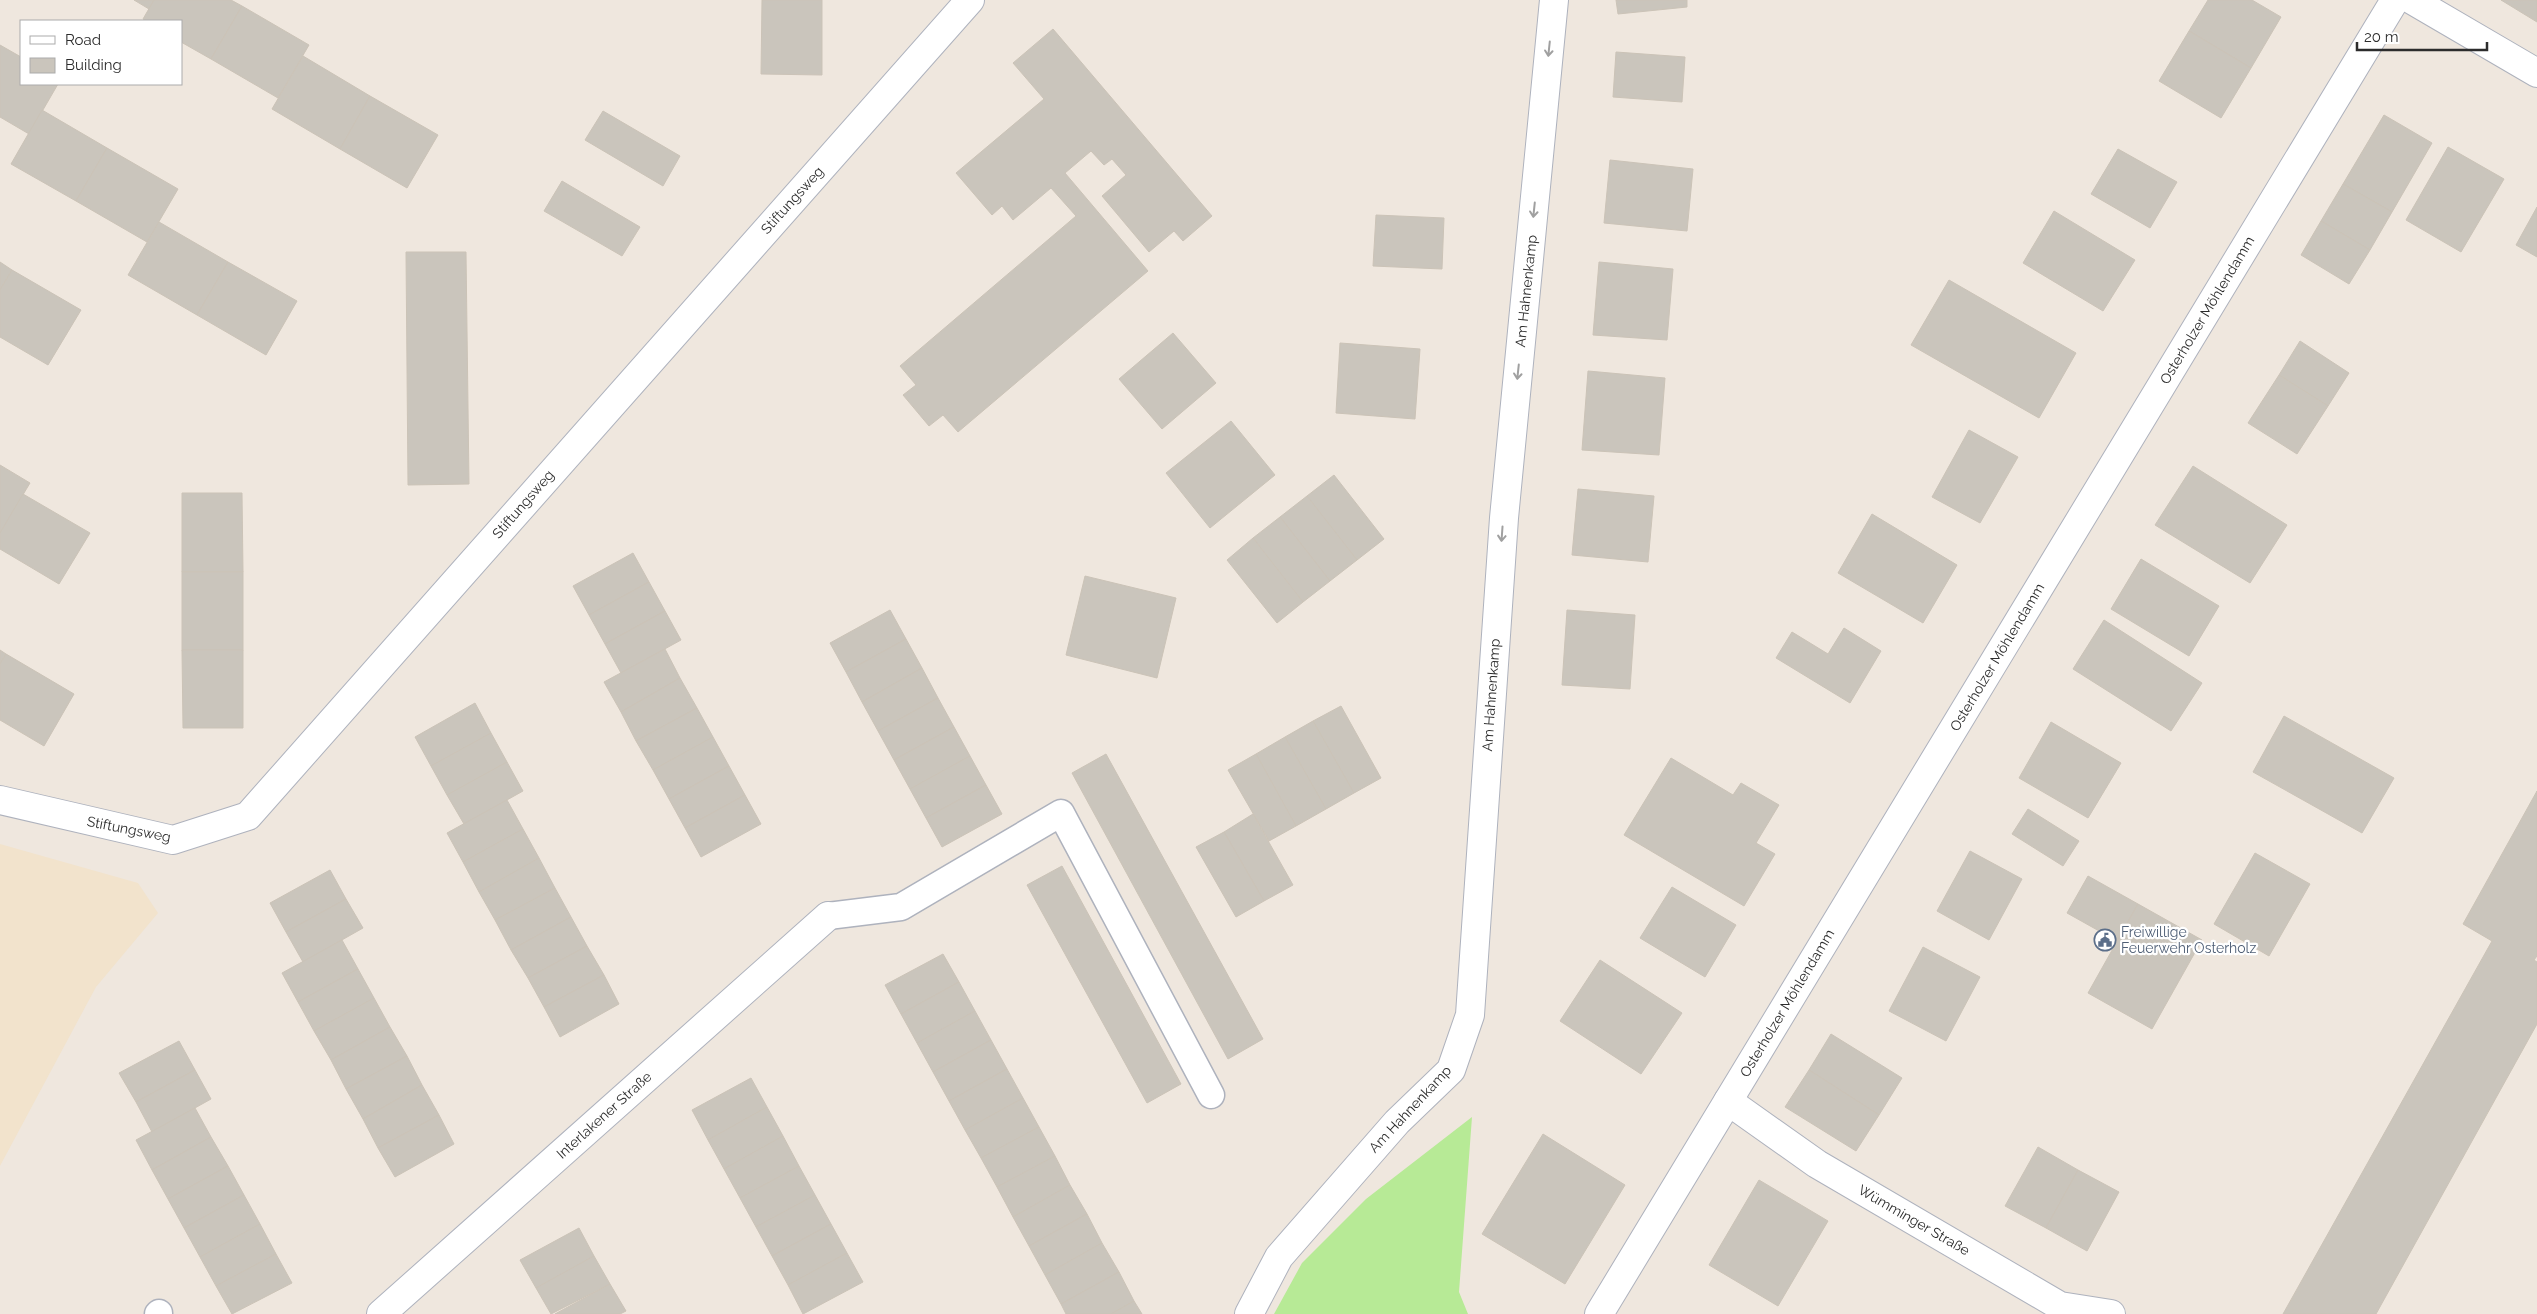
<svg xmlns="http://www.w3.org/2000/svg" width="2537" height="1314" viewBox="0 0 2537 1314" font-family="Raleway,sans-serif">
	<rect width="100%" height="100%" fill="#efe7de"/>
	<polygon fill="#f2e3cc" points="0,844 138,883 158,913 96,987 0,1166"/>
	<polygon fill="#b7ea96" points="1472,1117 1459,1292 1468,1314 1274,1314 1302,1263 1366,1199"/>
	<g fill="#cac5bc" stroke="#cbc3b7">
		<polygon points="134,0 154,0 149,9"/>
		<polygon points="154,0 231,0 242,6 211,59 181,42 181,21 147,21 143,19"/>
		<polygon points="762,0 822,0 822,75 761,74"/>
		<polygon points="1616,0 1687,0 1687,7 1618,14"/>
		<polygon points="2208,0 2252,0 2281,17 2251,68 2189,31"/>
		<polygon points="2501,0 2537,0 2537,22"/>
		<polygon points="242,6 309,45 278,98 211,59"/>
		<polygon points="1053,29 1212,216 1183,241 1174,231 1149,252 1102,196 1126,175 1112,159 1104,165 1091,151 1065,173 1148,271 958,432 943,415 929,426 903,395 916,385 900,366 1076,216 1051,188 1013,220 1002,206 992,215 956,173 1044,99 1013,63"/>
		<polygon points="2189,31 2251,68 2221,118 2159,81"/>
		<polygon points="0,45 21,57 21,84 58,84 29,134 0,117"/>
		<polygon points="1616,52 1685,57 1682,102 1613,97"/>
		<polygon points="303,56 370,96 340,149 272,109"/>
		<polygon points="370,96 438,135 407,188 340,149"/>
		<polygon points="42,110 107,148 76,201 11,164"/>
		<polygon points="603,111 680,156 663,186 585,140"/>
		<polygon points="2384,115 2432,143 2392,212 2343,184"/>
		<polygon points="2448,147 2504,179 2461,252 2406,220"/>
		<polygon points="107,148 178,189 147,242 76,201"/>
		<polygon points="2118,149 2177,182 2150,228 2091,194"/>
		<polygon points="1610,160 1693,169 1687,231 1604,223"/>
		<polygon points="562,181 640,227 622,256 544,211"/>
		<polygon points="2343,184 2392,212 2370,250 2321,221"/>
		<polygon points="2537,207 2537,257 2516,245"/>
		<polygon points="2054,211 2135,260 2103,311 2023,263"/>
		<polygon points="1376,215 1444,218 1442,269 1373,266"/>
		<polygon points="2321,221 2370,250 2349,284 2301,255"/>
		<polygon points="159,222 228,262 197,315 128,275"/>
		<polygon points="406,252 466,252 469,484 408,485"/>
		<polygon points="0,262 12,270 0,290"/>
		<polygon points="228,262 297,301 266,355 197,315"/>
		<polygon points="1599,262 1673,269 1667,340 1593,335"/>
		<polygon points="12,270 81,310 48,365 0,337 0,290"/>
		<polygon points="1949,280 2076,353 2039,418 1911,345"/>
		<polygon points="1173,333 1216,383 1162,429 1119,379"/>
		<polygon points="2300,341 2349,373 2328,406 2279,375"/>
		<polygon points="1340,343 1420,349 1415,419 1336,413"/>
		<polygon points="1588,371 1665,378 1659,455 1582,450"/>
		<polygon points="2279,375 2328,406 2297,454 2248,423"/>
		<polygon points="1231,421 1275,475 1210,528 1166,473"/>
		<polygon points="1969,430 2018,457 1980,523 1932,497"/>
		<polygon points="0,465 30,483 0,533"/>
		<polygon points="2193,466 2287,525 2250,583 2155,525"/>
		<polygon points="1334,475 1384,539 1357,560 1307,496"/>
		<polygon points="1578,489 1654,496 1648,562 1572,555"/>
		<polygon points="182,493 242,493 243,572 182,572"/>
		<polygon points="23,494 90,533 59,584 0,549 0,533"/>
		<polygon points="1307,496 1357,560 1330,581 1280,517"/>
		<polygon points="1872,514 1957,565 1923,623 1838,573"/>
		<polygon points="1280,517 1330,581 1303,602 1253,538"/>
		<polygon points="1253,538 1303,602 1277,623 1227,560"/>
		<polygon points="633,553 649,582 589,615 573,586"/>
		<polygon points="2141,559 2219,606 2189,656 2111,609"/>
		<rect x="182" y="572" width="61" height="78"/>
		<polygon points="1085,576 1176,598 1157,678 1066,655"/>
		<polygon points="649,582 665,611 605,644 589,615"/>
		<polygon points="890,610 906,639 846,672 830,643"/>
		<polygon points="1567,610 1635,615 1630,689 1562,685"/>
		<polygon points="665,611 681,640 621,673 605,644"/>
		<polygon points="2104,620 2202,683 2171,731 2073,669"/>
		<polygon points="1844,628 1881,651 1850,703 1776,658 1792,632 1828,654"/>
		<polygon points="906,639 922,668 862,702 846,672"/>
		<polygon points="665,649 680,678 621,712 604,682"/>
		<polygon points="0,650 6,654 0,664"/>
		<polygon points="182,650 243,650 243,728 183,728"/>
		<polygon points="6,654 74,694 44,746 0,720 0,664"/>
		<polygon points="922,668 938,698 878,731 862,702"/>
		<polygon points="680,678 697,708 636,741 621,712"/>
		<polygon points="938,698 954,727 894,760 878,731"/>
		<polygon points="475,703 491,733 431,766 415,737"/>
		<polygon points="1341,706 1381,778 1354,793 1313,721"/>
		<polygon points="697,708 713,737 653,770 636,741"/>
		<polygon points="2284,716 2394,778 2362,833 2253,772"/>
		<polygon points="1313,721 1354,793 1326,809 1285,737"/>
		<polygon points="2051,722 2121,763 2088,818 2019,778"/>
		<polygon points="954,727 970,756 910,789 894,760"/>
		<polygon points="491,733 507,762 447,795 431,766"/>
		<polygon points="713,737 729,766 669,799 653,770"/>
		<polygon points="1285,737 1326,809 1296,826 1256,754"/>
		<polygon points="1106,754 1263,1039 1228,1059 1072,773"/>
		<polygon points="1256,754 1296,826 1269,841 1228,770"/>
		<polygon points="970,756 986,785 926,818 910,789"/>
		<polygon points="1671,758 1733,795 1741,783 1779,805 1756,843 1775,854 1744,906 1624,835"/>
		<polygon points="507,762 523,791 464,824 447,795"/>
		<polygon points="729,766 745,795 685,828 669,799"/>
		<polygon points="986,785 1002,814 942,847 926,818"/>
		<polygon points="2537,791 2537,956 2534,960 2537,962 2537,1024 2376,1314 2283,1314 2492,941 2463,924"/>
		<polygon points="745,795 761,824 701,857 685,828"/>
		<polygon points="507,800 523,829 463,862 447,833"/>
		<polygon points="2028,809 2079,841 2063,866 2012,834"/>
		<polygon points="1253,814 1293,885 1264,901 1224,832"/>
		<polygon points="523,829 539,858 479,892 463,862"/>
		<polygon points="1224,832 1264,901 1236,917 1196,847"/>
		<polygon points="1970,851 2022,879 1989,940 1937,911"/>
		<polygon points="2255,853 2310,884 2269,956 2214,924"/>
		<polygon points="539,858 555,888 495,920 479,892"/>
		<polygon points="1062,866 1181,1084 1147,1103 1027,885"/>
		<polygon points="330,870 346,899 286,932 270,903"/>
		<polygon points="2088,876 2138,904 2117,941 2067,913"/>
		<polygon points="1672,887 1736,925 1705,977 1640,938"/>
		<polygon points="555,888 571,917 511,950 495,920"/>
		<polygon points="346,899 363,928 303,962 286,932"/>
		<polygon points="2138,904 2202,940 2152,1029 2088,993"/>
		<polygon points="571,917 587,946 528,978 511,950"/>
		<polygon points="342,940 358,969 298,1002 282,973"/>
		<polygon points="587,946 604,975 544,1007 528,978"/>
		<polygon points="1923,947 1980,977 1946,1041 1889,1011"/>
		<polygon points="943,954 959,982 901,1014 885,985"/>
		<polygon points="1600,960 1682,1013 1641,1074 1560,1021"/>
		<polygon points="358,969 374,998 314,1031 298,1002"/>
		<polygon points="604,975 619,1004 560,1037 544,1007"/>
		<polygon points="959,982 975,1011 917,1043 901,1014"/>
		<polygon points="374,998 390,1027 331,1060 314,1031"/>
		<polygon points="975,1011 991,1040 933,1072 917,1043"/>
		<polygon points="390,1027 407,1056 346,1089 331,1060"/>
		<polygon points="1831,1034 1902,1078 1879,1115 1809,1070"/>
		<polygon points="991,1040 1007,1069 949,1101 933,1072"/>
		<polygon points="179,1041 195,1070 136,1102 119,1073"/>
		<polygon points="407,1056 422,1085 363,1119 346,1089"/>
		<polygon points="1007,1069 1023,1098 965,1130 949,1101"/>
		<polygon points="195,1070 211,1099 152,1132 136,1102"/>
		<polygon points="1809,1070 1879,1115 1856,1151 1785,1107"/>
		<polygon points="751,1078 767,1107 708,1140 692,1110"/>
		<polygon points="422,1085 439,1115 378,1148 363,1119"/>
		<polygon points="1023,1098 1039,1127 981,1158 965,1130"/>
		<polygon points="767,1107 783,1136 724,1169 708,1140"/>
		<polygon points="195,1108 211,1137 152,1170 136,1140"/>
		<polygon points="439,1115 454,1144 395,1177 378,1148"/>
		<polygon points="1039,1127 1055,1156 997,1187 981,1158"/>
		<polygon points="1543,1134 1625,1185 1565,1284 1482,1234"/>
		<polygon points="783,1136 799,1166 740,1198 724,1169"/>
		<polygon points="211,1137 228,1166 168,1199 152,1170"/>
		<polygon points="2038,1147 2078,1170 2046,1228 2005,1206"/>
		<polygon points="1055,1156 1070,1185 1013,1217 997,1187"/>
		<polygon points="228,1166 244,1195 184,1228 168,1199"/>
		<polygon points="799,1166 815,1195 756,1227 740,1198"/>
		<polygon points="2078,1170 2119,1192 2087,1251 2046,1228"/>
		<polygon points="1759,1180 1828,1221 1778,1306 1709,1265"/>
		<polygon points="1070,1185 1087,1214 1029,1246 1013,1217"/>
		<polygon points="244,1195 260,1224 200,1257 184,1228"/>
		<polygon points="815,1195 831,1224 772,1256 756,1227"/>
		<polygon points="1087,1214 1102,1243 1045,1275 1029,1246"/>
		<polygon points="260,1224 276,1254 216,1286 200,1257"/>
		<polygon points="831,1224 847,1253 788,1285 772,1256"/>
		<polygon points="579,1228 594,1256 536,1288 520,1260"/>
		<polygon points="1102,1243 1119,1272 1061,1304 1045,1275"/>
		<polygon points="847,1253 863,1282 803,1314 788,1285"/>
		<polygon points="276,1254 292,1283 232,1314 216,1286"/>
		<polygon points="594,1256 610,1284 551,1314 536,1288"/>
		<polygon points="1119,1272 1134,1301 1111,1314 1066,1314 1061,1304"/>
		<polygon points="610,1284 626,1311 620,1314 555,1314"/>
		<polygon points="1134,1301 1142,1314 1111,1314"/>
	</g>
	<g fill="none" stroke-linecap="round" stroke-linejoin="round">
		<g stroke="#aeb2bd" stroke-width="29">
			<g id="service">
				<polyline points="828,916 901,907 1061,813 1211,1095"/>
				<polyline points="158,1314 159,1313"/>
			</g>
		</g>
		<g stroke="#aeb2bd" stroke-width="30">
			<g id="minor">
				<polyline points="2412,0 2537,73"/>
				<polyline points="0,800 173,840 248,816 970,0"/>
				<polyline points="1728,1101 1817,1164 2060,1306 2111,1314"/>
				<polyline points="381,1314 828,916"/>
				<polyline points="1249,1314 1279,1257 1397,1122 1451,1070 1470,1015 1504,518 1554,0"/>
			</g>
		</g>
		<g stroke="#aeb2bd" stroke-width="30">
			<polyline id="secondary" points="1599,1314 2395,0"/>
		</g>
		<use href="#service" stroke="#fff" stroke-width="26"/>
		<use href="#minor" stroke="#fff" stroke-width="28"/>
		<use href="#secondary" stroke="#fff" stroke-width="28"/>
	</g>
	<defs><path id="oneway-shaft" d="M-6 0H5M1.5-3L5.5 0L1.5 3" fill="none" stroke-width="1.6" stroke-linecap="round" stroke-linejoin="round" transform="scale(1.25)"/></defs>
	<g stroke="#a0a0a0">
		<use href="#oneway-shaft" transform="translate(1549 49) rotate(96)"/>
		<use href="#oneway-shaft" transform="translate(1534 210) rotate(96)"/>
		<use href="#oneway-shaft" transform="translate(1518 372) rotate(96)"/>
		<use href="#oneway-shaft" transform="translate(1502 534) rotate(94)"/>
	</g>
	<defs>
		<g id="civic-ring" transform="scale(1.125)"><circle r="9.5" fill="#fff" stroke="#5c6f8a" stroke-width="1.5"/><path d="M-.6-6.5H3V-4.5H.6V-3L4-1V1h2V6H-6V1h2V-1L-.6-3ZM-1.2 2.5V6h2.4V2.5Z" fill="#5c6f8a"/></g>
	</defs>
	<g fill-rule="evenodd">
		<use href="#civic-ring" x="2105" y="940"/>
	</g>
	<g text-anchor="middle" stroke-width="4.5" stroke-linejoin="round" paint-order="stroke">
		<g font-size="14" fill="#2c2c2c" stroke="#fff">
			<text transform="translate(792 200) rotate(-48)" y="5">Stiftungsweg</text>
			<text transform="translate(1526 291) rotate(-84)" y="5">Am Hahnenkamp</text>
			<text transform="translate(2207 310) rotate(-59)" y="5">Osterholzer Möhlendamm</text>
			<text transform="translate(523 504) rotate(-49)" y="5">Stiftungsweg</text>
			<text transform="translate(1997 657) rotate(-59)" y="5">Osterholzer Möhlendamm</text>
			<text transform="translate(1491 695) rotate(-86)" y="5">Am Hahnenkamp</text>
			<text transform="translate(129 829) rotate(11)" y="5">Stiftungsweg</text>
			<text transform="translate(1787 1003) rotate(-59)" y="5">Osterholzer Möhlendamm</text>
			<text transform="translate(1410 1109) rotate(-47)" y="5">Am Hahnenkamp</text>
			<text transform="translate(604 1115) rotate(-42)" y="5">Interlakener Straße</text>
			<text transform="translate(1914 1220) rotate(30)" y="5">Wümminger Straße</text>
		</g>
		<g font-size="14" fill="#4e5e75" stroke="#fff" text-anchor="start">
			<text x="2121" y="937">Freiwillige<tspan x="2121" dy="16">Feuerwehr Osterholz</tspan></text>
		</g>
	</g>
	<rect x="20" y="20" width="162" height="65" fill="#ffffff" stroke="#ababab"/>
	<rect x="30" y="36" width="25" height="8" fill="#ffffff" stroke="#ababab"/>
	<text x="65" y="45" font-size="15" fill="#2c2c2c">Road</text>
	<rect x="30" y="58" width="25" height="15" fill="#cac5bc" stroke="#ababab"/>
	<text x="65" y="70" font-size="15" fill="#2c2c2c">Building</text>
	<path d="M2357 42v8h130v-8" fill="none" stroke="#2c2c2c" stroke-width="2.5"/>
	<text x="2364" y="42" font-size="15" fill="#2c2c2c" stroke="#ffffff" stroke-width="4" paint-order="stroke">20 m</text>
</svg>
